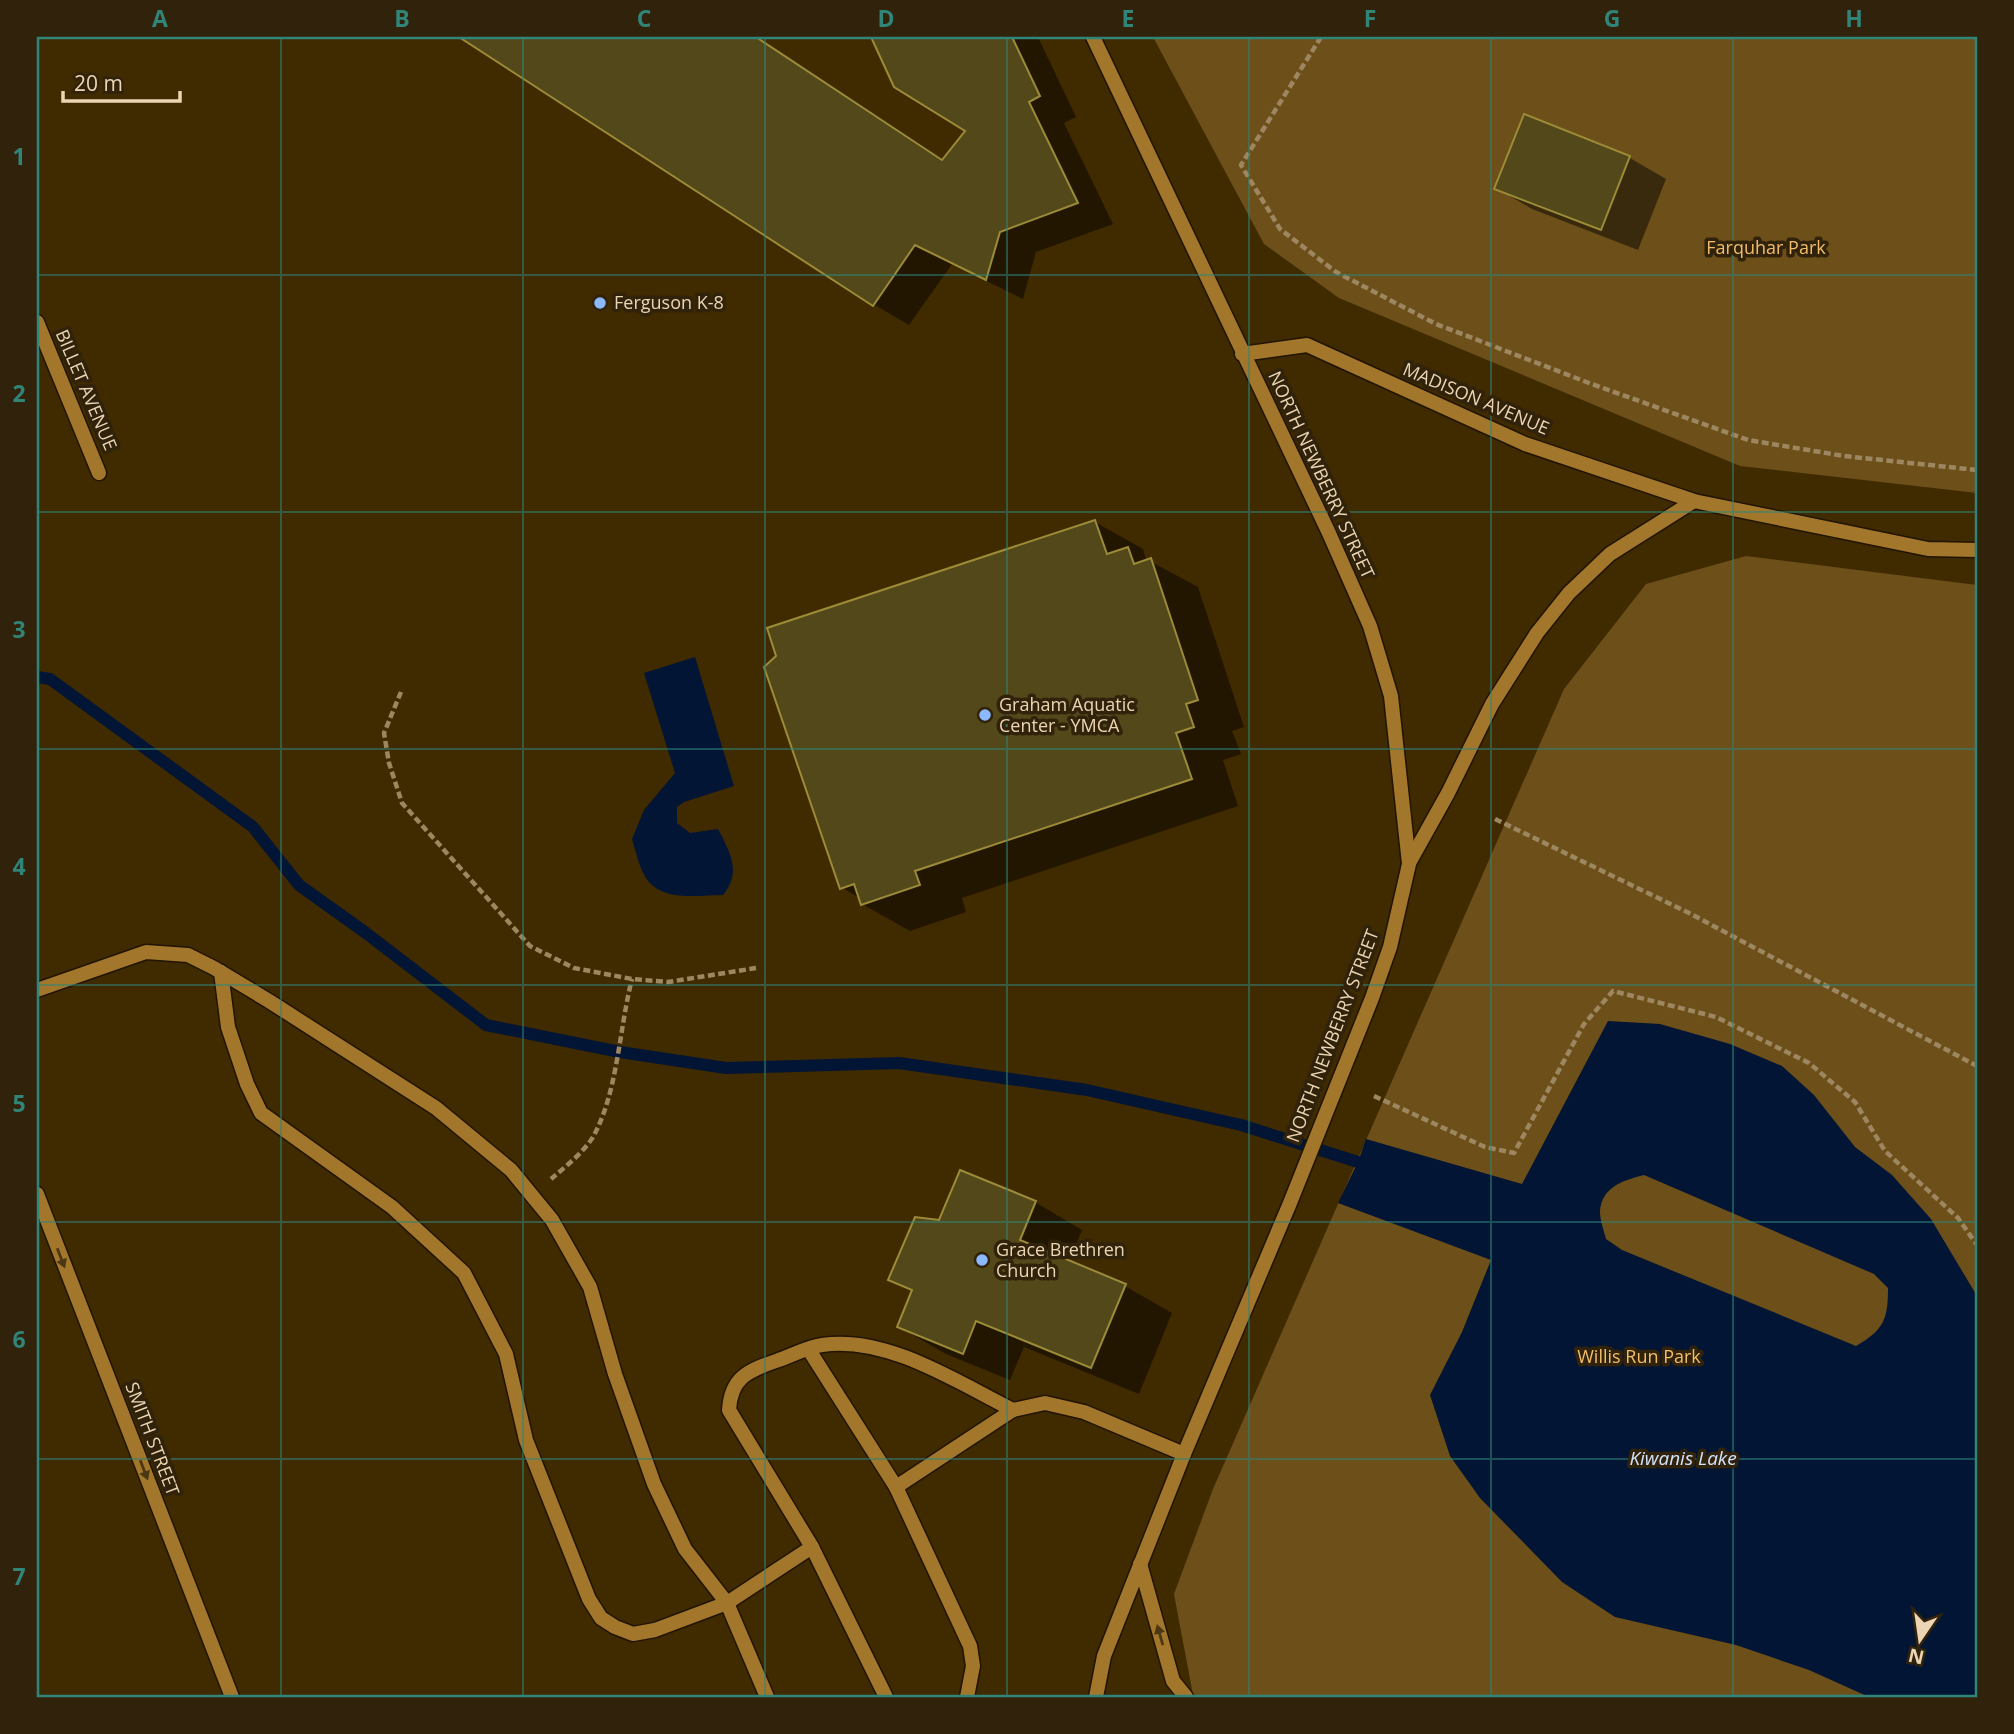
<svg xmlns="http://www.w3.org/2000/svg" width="2014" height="1734" viewBox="0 0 2014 1734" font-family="'Open Sans',sans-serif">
	<rect width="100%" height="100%" fill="#402a00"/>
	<g fill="#6d4f19">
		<polygon points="1153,37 1977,37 1977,493 1740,466 1339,298 1264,244"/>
		<polygon points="1746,556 1977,585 1977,1697 1196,1697 1193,1695 1174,1594 1213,1489 1564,689 1646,584"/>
	</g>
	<g fill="#021534" fill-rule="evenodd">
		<path d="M695 657 734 786 684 802 677 807V823L690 833 718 829C730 853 742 871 723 895 698 895 666 902 648 881 640 871 636 852 632 839L644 810 675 773 644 673Z"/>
		<path d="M1608 1021 1660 1024 1730 1044 1782 1066 1814 1095 1855 1147 1892 1175 1931 1219 1977 1296V1697H1869L1809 1670 1736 1645 1615 1617 1562 1582 1480 1498 1450 1456 1430 1395 1462 1332 1491 1260 1338 1203 1358 1162 1366 1139 1522 1184ZM1644 1175 1874 1274 1888 1288C1888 1319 1884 1330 1856 1346L1622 1250 1606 1239C1604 1231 1600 1220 1600 1212 1601 1187 1624 1180 1644 1175Z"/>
	</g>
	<g fill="#0007">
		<polygon points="462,37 758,37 944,160 968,130 896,86 873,37 1038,37 1076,117 1064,123 1113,224 1036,252 1023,299 952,264 909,325 873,304"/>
		<polygon points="1525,117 1630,158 1666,179 1638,250 1532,209 1496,188"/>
		<polygon points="1095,522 1143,549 1146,559 1198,587 1244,727 1232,731 1241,754 1223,760 1238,806 962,898 966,912 910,931 862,904 861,899 841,887"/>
		<polygon points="1035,1202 1082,1230 1069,1262 1125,1286 1172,1313 1139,1394 1024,1347 1010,1380 946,1354 899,1327 913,1292 890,1279 940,1221"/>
	</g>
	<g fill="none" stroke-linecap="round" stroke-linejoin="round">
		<polyline stroke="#021534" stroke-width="12" points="37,677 50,679 253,827 299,885 366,933 486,1025 620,1052 726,1068 899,1063 1087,1090 1241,1125 1358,1162"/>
	</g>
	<g fill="#524819" stroke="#9c8c38" stroke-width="2">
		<polygon points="459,37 756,37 942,160 965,131 894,87 871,37 1012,37 1040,96 1029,102 1078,203 1000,232 986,280 915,245 873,306"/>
		<polygon points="1524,114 1630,156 1601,230 1494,189"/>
		<polygon points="1095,520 1107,554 1128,547 1134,564 1151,558 1198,700 1186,704 1194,727 1176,733 1192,779 915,871 920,885 861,905 854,884 840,889 764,667 776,656 767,628"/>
		<polygon points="960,1170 1036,1201 1020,1240 1126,1284 1091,1368 976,1321 963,1354 897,1327 912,1290 888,1280 915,1217 939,1220"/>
	</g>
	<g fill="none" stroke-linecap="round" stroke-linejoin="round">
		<g stroke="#211400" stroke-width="17">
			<g id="service">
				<polyline points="221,972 228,1027 247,1084 261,1113 392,1207 464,1273 506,1354 526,1440 589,1599 601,1618 615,1627 633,1634 655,1630 727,1603 812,1547 886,1697"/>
				<polyline points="37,990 146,952 188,955 214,968 269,1001 436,1108 511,1170 552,1220 590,1287 615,1374 654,1484 685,1549 727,1603 767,1697"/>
				<polyline points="809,1350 896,1487"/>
				<path d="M812 1547 729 1410C731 1378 747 1371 776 1361 791 1356 807 1347 822 1345 886 1335 957 1382 1013 1410"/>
				<polyline points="967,1697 973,1666 970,1646 896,1487 1013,1410 1045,1403 1084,1412 1184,1454"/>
			</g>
		</g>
		<g stroke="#211400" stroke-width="17">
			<g id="minor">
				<polyline points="1093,37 1328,531 1370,626 1391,696 1409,864 1390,947 1372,998 1290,1203 1184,1454 1104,1656 1096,1697"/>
				<polyline points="37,322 99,473"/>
				<polyline points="1242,354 1307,345 1525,444 1694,501 1928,549 1977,550"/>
				<polyline points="1409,863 1448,793 1492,704 1537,633 1569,593 1610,554 1694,501"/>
				<polyline points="37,1194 232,1697"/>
				<polyline points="1140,1564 1173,1681 1186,1697"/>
			</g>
		</g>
		<g stroke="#9d8761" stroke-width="4.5" stroke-dasharray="7 3.5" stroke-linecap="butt">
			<polyline points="1321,37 1241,165 1280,229 1336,272 1436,324 1589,383 1748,440 1844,456 1977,470"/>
			<polyline points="401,692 384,733 389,763 402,803 530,946 574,968 632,979 668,982 756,968"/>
			<polyline points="1495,819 1689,913 1977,1066"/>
			<polyline points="1374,1096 1485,1147 1514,1153 1584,1024 1613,991 1716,1017 1809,1063 1855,1102 1885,1151 1958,1218 1977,1245"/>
			<path d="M551 1179C565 1167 583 1153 593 1137 618 1092 619 1029 632 979"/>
		</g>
		<use href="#service" stroke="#a2772c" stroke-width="14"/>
		<use href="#minor" stroke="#a2772c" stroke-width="14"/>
	</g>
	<defs><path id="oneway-solid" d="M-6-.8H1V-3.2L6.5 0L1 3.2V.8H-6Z" transform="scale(1.75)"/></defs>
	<g fill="#4c3713">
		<use href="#oneway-solid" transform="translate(61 1258) rotate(69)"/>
		<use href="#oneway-solid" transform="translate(144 1470) rotate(69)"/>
		<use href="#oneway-solid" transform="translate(1160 1635) rotate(-106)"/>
	</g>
	<path fill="none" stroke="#308478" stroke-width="2" stroke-opacity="0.55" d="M281 37V1697M523 37V1697M765 37V1697M1007 37V1697M1249 37V1697M1491 37V1697M1733 37V1697M37 275H1977M37 512H1977M37 749H1977M37 985H1977M37 1222H1977M37 1459H1977"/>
	<g fill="#8cb9fc" stroke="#30220b" stroke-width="2.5">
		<circle cx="600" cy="303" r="7"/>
		<circle cx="985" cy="715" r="7"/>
		<circle cx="982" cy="1260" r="7"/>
	</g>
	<g text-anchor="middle" stroke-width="7" stroke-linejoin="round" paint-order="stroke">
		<g font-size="18" fill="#f2be6a" stroke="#30220b">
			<text x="1766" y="254">Farquhar Park</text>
			<text x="1639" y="1363">Willis Run Park</text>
		</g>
		<g font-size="18" fill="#ecd5b2" stroke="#30220b" text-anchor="start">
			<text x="614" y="309">Ferguson K-8</text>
			<text x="999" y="711">Graham Aquatic<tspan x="999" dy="21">Center - YMCA</tspan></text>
			<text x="996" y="1256">Grace Brethren<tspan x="996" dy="21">Church</tspan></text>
		</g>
		<g font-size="18" fill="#ecd5b2" stroke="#30220b">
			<text transform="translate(86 390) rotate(67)" y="6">BILLET AVENUE</text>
			<text transform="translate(1476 399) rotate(23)" y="6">MADISON AVENUE</text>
			<text transform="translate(1321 475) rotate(65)" y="6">NORTH NEWBERRY STREET</text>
			<text transform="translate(1333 1036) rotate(-69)" y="6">NORTH NEWBERRY STREET</text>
			<text transform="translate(152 1439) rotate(69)" y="6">SMITH STREET</text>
		</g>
		<g font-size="19" font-style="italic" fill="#d2e3fd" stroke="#30220b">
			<text x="1683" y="1465">Kiwanis Lake</text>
		</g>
	</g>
	<rect width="2014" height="1734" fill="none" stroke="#30220b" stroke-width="77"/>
	<g transform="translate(1920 1640) rotate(193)" stroke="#30220b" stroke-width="5" paint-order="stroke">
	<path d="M0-5L12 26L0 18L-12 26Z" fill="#ecd5b2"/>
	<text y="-10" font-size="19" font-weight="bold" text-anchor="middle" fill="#ecd5b2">N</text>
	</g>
	<path d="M63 91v10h117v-10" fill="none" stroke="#ecd5b2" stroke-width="3.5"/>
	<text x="74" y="91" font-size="21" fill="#ecd5b2" stroke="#30220b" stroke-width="5" paint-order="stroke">20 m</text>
	<rect x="38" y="38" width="1938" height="1658" fill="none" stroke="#308478" stroke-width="2.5"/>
	<g font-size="23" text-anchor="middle" font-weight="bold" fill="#308478">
		<text x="160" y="27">A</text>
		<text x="402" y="27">B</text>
		<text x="644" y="27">C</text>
		<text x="886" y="27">D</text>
		<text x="1128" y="27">E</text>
		<text x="1370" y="27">F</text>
		<text x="1612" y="27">G</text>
		<text x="1854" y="27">H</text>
		<text x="19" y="165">1</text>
		<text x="19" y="402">2</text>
		<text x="19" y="638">3</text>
		<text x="19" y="875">4</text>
		<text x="19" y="1112">5</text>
		<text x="19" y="1348">6</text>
		<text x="19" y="1585">7</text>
	</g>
</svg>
